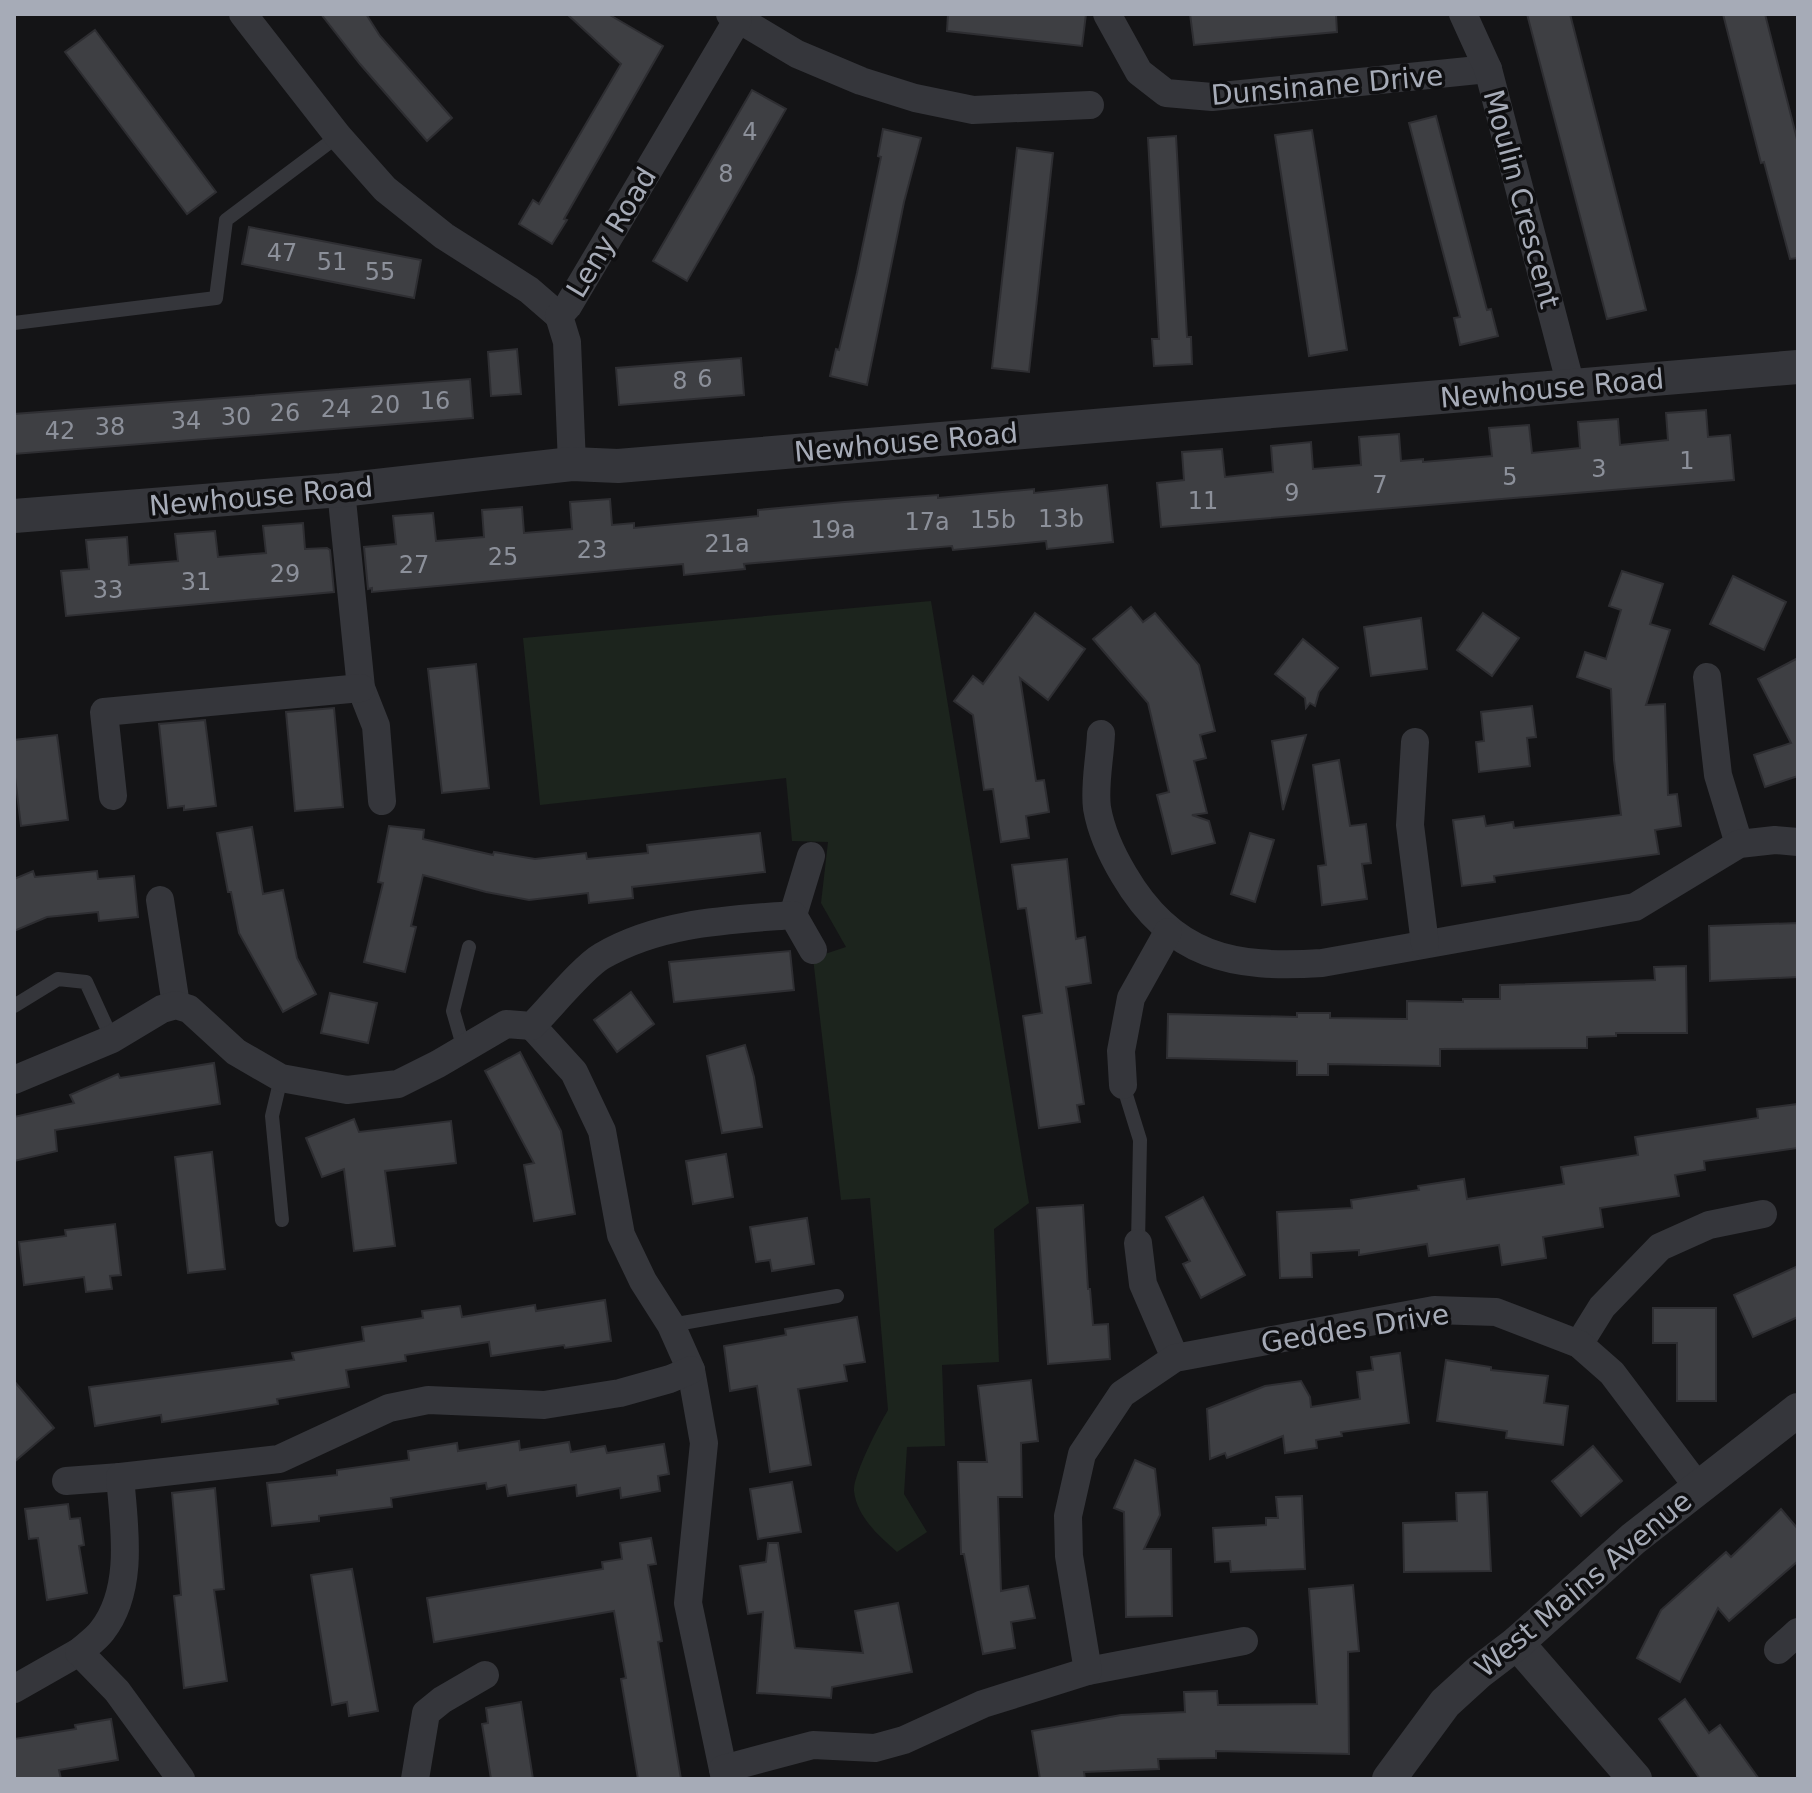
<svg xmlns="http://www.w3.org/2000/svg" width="1812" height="1793" viewBox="0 0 1812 1793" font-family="'DejaVu Sans',sans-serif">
	<rect width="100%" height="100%" fill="#141416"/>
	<path fill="#1c241d" d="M931 601 1029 1203 994 1229 999 1362 942 1365 945 1446 907 1447 904 1494 927 1532 897 1552C879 1536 857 1517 854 1491 853 1475 879 1425 888 1410L870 1198 841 1200 813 958 846 947 821 903 828 842 792 841 786 778 540 805 523 638Z"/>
	<g fill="#3e3f43" stroke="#2e2e32" stroke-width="2">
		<polygon points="321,14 366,14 380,36 452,118 427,141 360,64"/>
		<polygon points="567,14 608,14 663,46 564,219 567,220 552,244 519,224 533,200 539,204 621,64"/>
		<polygon points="948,14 1086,14 1082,46 947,31"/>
		<polygon points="1190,14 1336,14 1337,32 1194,45"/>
		<polygon points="1527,14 1570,14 1646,310 1607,319"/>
		<polygon points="1723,14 1765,14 1798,143 1798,258 1790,259 1764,162 1761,163"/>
		<polygon points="95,30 216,192 187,214 65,52"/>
		<polygon points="752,90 786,109 687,281 653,261"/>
		<polygon points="1436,116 1487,310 1491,309 1498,336 1460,345 1454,318 1460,317 1409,123"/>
		<polygon points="883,129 921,138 904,202 867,385 830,376 836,349 839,350 857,273 881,157 878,156"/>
		<polygon points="1312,130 1347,350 1309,356 1275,135"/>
		<polygon points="1176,136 1187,337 1191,337 1192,364 1154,366 1152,339 1159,339 1148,138"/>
		<polygon points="1017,148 1053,153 1029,372 992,368"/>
		<polygon points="249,227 421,260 414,298 242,264"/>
		<polygon points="517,349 521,394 491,396 488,352"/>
		<polygon points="741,358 744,395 619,405 616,368"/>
		<polygon points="470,379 473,418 14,454 14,414"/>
		<polygon points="1706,410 1708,437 1730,435 1734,480 1161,527 1157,483 1184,480 1182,452 1222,449 1225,477 1273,472 1271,446 1311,442 1313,469 1361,465 1359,437 1399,434 1401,461 1423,459 1423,462 1492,456 1489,428 1529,425 1532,453 1580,448 1578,422 1618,419 1620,445 1668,440 1666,413"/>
		<polygon points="1107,485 1113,542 1047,549 1046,541 953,550 952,546 744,564 745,569 684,575 683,564 372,592 372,588 368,589 364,547 396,544 393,516 433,513 436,541 484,537 482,510 522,507 524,533 572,529 570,502 610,499 612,525 634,523 634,528 758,516 758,510 844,502 938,495 938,498 1034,489 1034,493"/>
		<polygon points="303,523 305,549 327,548 330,550 334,592 66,616 61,571 89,569 86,540 127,537 129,565 178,561 175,534 215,531 218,557 266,553 263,526"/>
		<polygon points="1622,571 1663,584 1650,624 1670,630 1646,705 1665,704 1668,795 1677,794 1681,826 1655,830 1659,854 1494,876 1495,882 1462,886 1453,820 1484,816 1486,826 1513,822 1514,828 1621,815 1614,760 1611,689 1577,677 1585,652 1606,659 1621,610 1609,606"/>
		<polygon points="1733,576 1786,602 1764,650 1710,624"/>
		<polygon points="1131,607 1143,622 1155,613 1199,665 1215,731 1200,735 1206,758 1194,761 1207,813 1192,815 1209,821 1215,843 1172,854 1157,795 1169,792 1148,703 1093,639"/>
		<polygon points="1035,613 1085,649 1048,700 1020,678 1036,781 1044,780 1049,812 1026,816 1029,838 1001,842 993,789 984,790 973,715 954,701 973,676 983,684"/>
		<polygon points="1483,613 1519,638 1492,676 1457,650"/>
		<polygon points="1421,618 1427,669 1371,676 1364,627"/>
		<polygon points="1303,639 1338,668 1319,692 1315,706 1310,703 1306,708 1305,698 1275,674"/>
		<polygon points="1798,658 1798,776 1765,787 1754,755 1791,743 1758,679"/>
		<polygon points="476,664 489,788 442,793 428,669"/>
		<polygon points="1532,706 1536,737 1527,738 1530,766 1479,772 1476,742 1484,741 1481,712"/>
		<polygon points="334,708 343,807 295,811 286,712"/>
		<polygon points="205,720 216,806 184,810 184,806 168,808 159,724"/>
		<polygon points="57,735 68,820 21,826 14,769 14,740"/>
		<polygon points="1306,735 1283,810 1272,741"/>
		<polygon points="1339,760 1350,826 1366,824 1371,863 1362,864 1367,899 1322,905 1318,866 1326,865 1313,765"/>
		<polygon points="389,826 424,830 423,839 493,855 494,852 535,859 586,853 587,859 648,853 647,845 760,833 765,872 632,887 633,898 589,903 588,893 529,900 486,892 423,875 411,926 416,927 405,972 364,962 383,883 378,882"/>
		<polygon points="252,827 263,894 283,890 297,958 316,994 283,1012 239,933 231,892 228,892 217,833"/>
		<polygon points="1250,833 1274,840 1255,902 1231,894"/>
		<polygon points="1067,859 1076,939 1085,937 1091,983 1066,987 1084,1104 1077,1105 1080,1122 1039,1128 1023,1016 1042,1013 1026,908 1018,909 1012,865"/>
		<polygon points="33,871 35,877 97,871 98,879 134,876 138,917 99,921 98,912 47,917 14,931 14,879"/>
		<polygon points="1798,923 1798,977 1710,981 1709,926"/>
		<polygon points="790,951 794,990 674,1002 669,962"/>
		<polygon points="1686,966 1687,1033 1616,1033 1616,1036 1587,1037 1587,1048 1440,1049 1440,1066 1328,1064 1328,1075 1297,1075 1297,1061 1167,1058 1168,1014 1297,1017 1297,1013 1330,1013 1330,1018 1407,1019 1407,1001 1463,1002 1463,999 1500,999 1500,985 1655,980 1654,967"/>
		<polygon points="631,992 654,1024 617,1052 594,1020"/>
		<polygon points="330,993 377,1003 368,1043 321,1033"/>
		<polygon points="745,1045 754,1077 762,1127 722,1133 707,1056"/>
		<polygon points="520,1052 561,1131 575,1214 534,1221 524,1165 534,1163 485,1071"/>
		<polygon points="214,1063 220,1104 55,1130 57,1151 14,1161 14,1117 74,1103 70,1095 118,1074 120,1078"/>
		<polygon points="1798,1104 1798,1148 1704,1161 1705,1170 1675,1175 1679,1196 1600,1208 1603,1227 1543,1237 1546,1258 1502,1265 1499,1245 1429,1256 1427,1244 1359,1255 1359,1250 1311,1253 1312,1277 1280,1278 1277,1212 1352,1208 1351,1200 1419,1190 1418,1186 1464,1179 1467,1199 1564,1184 1561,1167 1638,1155 1635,1137 1758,1118 1757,1109"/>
		<polygon points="354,1119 359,1132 451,1121 456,1163 385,1171 395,1246 354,1251 344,1169 322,1177 306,1138"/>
		<polygon points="212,1152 225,1269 188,1273 175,1157"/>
		<polygon points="726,1154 733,1197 693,1204 686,1161"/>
		<polygon points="1203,1197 1245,1275 1201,1298 1183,1264 1190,1261 1166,1217"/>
		<polygon points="1083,1205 1088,1289 1090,1289 1093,1325 1108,1324 1110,1359 1048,1364 1037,1208"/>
		<polygon points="807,1218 814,1264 772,1271 770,1260 756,1262 750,1227"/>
		<polygon points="115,1224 121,1275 110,1276 112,1289 86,1292 84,1277 24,1285 19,1242 66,1236 65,1230"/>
		<polygon points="1798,1266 1798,1317 1753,1337 1734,1295"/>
		<polygon points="605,1300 611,1341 565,1348 564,1345 491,1356 489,1342 405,1355 406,1361 346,1370 349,1387 277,1399 278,1404 162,1422 161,1415 95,1426 89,1387 294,1360 292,1353 364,1341 362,1327 423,1318 422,1311 460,1306 462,1317 535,1305 536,1311"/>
		<polygon points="1653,1308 1716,1308 1716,1401 1677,1401 1677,1343 1653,1343"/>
		<polygon points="857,1317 865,1362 844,1365 847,1381 798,1389 811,1465 770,1472 757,1386 730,1391 724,1346 786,1335 785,1329"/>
		<polygon points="1400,1353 1409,1423 1341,1432 1342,1436 1316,1440 1317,1448 1285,1453 1283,1436 1227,1458 1225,1453 1210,1459 1207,1409 1265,1386 1301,1381 1310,1397 1311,1407 1360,1399 1357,1372 1373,1370 1371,1357"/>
		<polygon points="1446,1360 1491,1367 1491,1370 1548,1376 1544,1403 1568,1406 1563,1445 1506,1438 1507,1431 1437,1421"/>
		<polygon points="1031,1380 1038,1441 1021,1443 1022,1497 998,1497 1001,1591 1028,1586 1035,1618 1011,1622 1015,1648 983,1654 964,1554 961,1554 958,1462 987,1462 978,1386"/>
		<polygon points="14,1381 54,1428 14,1462"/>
		<polygon points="519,1441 520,1450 569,1442 571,1452 605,1446 607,1453 664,1444 669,1474 658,1476 660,1491 621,1498 620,1488 577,1496 576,1485 508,1496 506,1485 487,1489 486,1483 391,1498 392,1507 319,1516 319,1521 272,1526 267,1483 337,1475 337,1470 409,1460 408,1451 457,1443 458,1451"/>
		<polygon points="1593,1446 1622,1481 1581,1516 1552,1481"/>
		<polygon points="1135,1460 1155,1469 1160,1515 1144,1549 1171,1549 1172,1616 1126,1617 1124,1512 1114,1508"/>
		<polygon points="792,1482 801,1532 758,1539 750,1489"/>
		<polygon points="215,1488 224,1589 214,1590 227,1681 184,1688 174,1596 181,1595 172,1493"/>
		<polygon points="1487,1492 1491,1571 1404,1572 1403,1523 1457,1521 1456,1493"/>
		<polygon points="1302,1496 1305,1569 1231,1572 1230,1561 1215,1562 1213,1528 1266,1525 1266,1518 1278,1518 1276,1497"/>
		<polygon points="68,1504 70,1519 80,1518 84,1545 79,1546 87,1593 47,1600 38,1538 29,1539 25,1509"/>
		<polygon points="1781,1509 1798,1529 1798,1561 1729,1621 1718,1608 1680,1682 1637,1658 1661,1610 1726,1552 1731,1557"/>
		<polygon points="651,1538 656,1564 648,1565 662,1641 658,1642 681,1779 638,1779 621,1679 626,1678 614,1611 434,1642 427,1598 603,1569 602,1562 622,1559 620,1543"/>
		<polygon points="768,1543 778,1543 795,1648 863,1653 855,1611 898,1603 912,1672 832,1687 831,1698 757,1693 763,1612 748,1614 740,1566 766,1562"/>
		<polygon points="352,1569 378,1711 349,1716 347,1702 332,1705 311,1575"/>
		<polygon points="1353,1585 1359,1651 1348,1652 1349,1754 1216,1751 1216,1758 1158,1759 1159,1769 1084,1772 1085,1779 1040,1779 1032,1731 1121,1715 1185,1712 1184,1692 1217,1691 1218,1705 1317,1704 1309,1589"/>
		<polygon points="1685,1699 1709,1733 1720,1725 1759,1779 1700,1779 1659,1719"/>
		<polygon points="521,1702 533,1779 491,1779 482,1724 488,1723 486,1708"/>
		<polygon points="111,1719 118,1760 59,1770 61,1779 14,1779 14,1739 76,1729 75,1725"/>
	</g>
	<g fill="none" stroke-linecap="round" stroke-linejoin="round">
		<g stroke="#35363b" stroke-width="14">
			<polyline points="14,323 216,298 226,220 338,136"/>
			<polyline points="14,1006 58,979 86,982 112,1039"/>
			<polyline points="464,1049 453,1011 469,947"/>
			<polyline points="281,1078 272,1116 282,1220"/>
			<polyline points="1123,1085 1140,1140 1138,1243"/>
			<polyline points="671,1325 837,1296"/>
		</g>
		<g stroke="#35363b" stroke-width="28">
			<polyline points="243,14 338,136 385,189 444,236 529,290 559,316"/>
			<polyline points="730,14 797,54 861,81 915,98 973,110 1090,105"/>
			<polyline points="1107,14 1139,72 1166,93 1212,97 1488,69"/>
			<polyline points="1463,14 1488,69 1571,386"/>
			<polyline points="572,464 567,342 559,316 568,306 738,19"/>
			<polyline points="341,490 361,688 376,726 382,801"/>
			<polyline points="1707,677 1718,775 1739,844"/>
			<path d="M1101 734C1100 758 1094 785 1097 808 1101 831 1112 855 1124 875 1172 957 1233 969 1322 963L1635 907 1739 844 1775 840 1798 842"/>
			<polyline points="1415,742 1410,825 1425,944"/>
			<polyline points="113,796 104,712 361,688"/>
			<polyline points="160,900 176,1005"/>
			<polyline points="793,915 811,856"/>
			<polyline points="532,1026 574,1072 602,1131 621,1235 643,1281 671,1325 691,1370 704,1443 688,1603 725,1779"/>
			<path d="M14 1080 112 1039 162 1009 176 1005 189 1009 236 1052 281 1078 347 1090 398 1084 438 1064 506 1024 532 1026C550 1008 583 967 602 956 660 922 728 920 793 915L813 950"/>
			<polyline points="1123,1085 1121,1051 1131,998 1168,932"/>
			<polyline points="1138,1243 1143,1284 1175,1358"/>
			<polyline points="1579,1344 1602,1307 1660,1247 1709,1225 1763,1214"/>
			<polyline points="66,1481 120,1477"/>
			<polyline points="1778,1650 1798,1632"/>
			<polyline points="1088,1671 1244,1641"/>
			<polyline points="14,1689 79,1652"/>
			<polyline points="723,1769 813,1745 875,1748 904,1740 983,1704 1088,1671 1069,1556 1068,1516 1082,1454 1122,1394 1175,1358 1434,1310 1496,1312 1579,1344 1612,1373 1698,1487"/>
			<path d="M181 1779 117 1691 79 1652C87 1645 96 1639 102 1631 135 1589 124 1525 120 1477L279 1459 389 1408 428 1400 544 1405 620 1393 670 1379 691 1370"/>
			<polyline points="415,1779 426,1713 442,1700 485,1675"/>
		</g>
		<g stroke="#35363b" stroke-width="34">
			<polyline points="14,516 341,490 572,464 618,466 1798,367"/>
			<polyline points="1517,1643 1635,1779"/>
			<polyline points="1389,1779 1445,1703 1479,1672 1517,1643 1633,1539 1798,1410"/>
		</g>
	</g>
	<g text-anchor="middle" stroke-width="7" stroke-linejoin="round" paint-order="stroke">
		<g font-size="24" fill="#8c909a">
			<text x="750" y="140">4</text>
			<text x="726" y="182">8</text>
			<text x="282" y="261">47</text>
			<text x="332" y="270">51</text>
			<text x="380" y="280">55</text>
			<text x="705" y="387">6</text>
			<text x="680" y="389">8</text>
			<text x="435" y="409">16</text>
			<text x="385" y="413">20</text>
			<text x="336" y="417">24</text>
			<text x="285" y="421">26</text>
			<text x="236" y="425">30</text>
			<text x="186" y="429">34</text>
			<text x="110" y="435">38</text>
			<text x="60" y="439">42</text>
			<text x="1687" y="469">1</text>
			<text x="1599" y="477">3</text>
			<text x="1510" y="485">5</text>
			<text x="1380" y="493">7</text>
			<text x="1292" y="501">9</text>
			<text x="1203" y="509">11</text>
			<text x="1061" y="527">13b</text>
			<text x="993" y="528">15b</text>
			<text x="927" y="530">17a</text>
			<text x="833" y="538">19a</text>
			<text x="727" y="552">21a</text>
			<text x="592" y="558">23</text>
			<text x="503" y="565">25</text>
			<text x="414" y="573">27</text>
			<text x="285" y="582">29</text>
			<text x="196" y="590">31</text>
			<text x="108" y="598">33</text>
		</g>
		<g font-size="28" fill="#a6abb7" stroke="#0f0f11">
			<text transform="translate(1327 85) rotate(-5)" y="10">Dunsinane Drive</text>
			<text transform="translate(1522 199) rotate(75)" y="10">Moulin Crescent</text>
			<text transform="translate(611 232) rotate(-59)" y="10">Leny Road</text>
			<text transform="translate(1552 388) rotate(-5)" y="10">Newhouse Road</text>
			<text transform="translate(906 442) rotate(-5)" y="10">Newhouse Road</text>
			<text transform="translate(261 496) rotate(-5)" y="10">Newhouse Road</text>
			<text transform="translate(1355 1328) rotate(-9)" y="10">Geddes Drive</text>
			<text transform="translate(1583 1584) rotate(-40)" y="10">West Mains Avenue</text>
		</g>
	</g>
	<rect width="1812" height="1793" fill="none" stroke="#a6abb7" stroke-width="32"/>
</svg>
